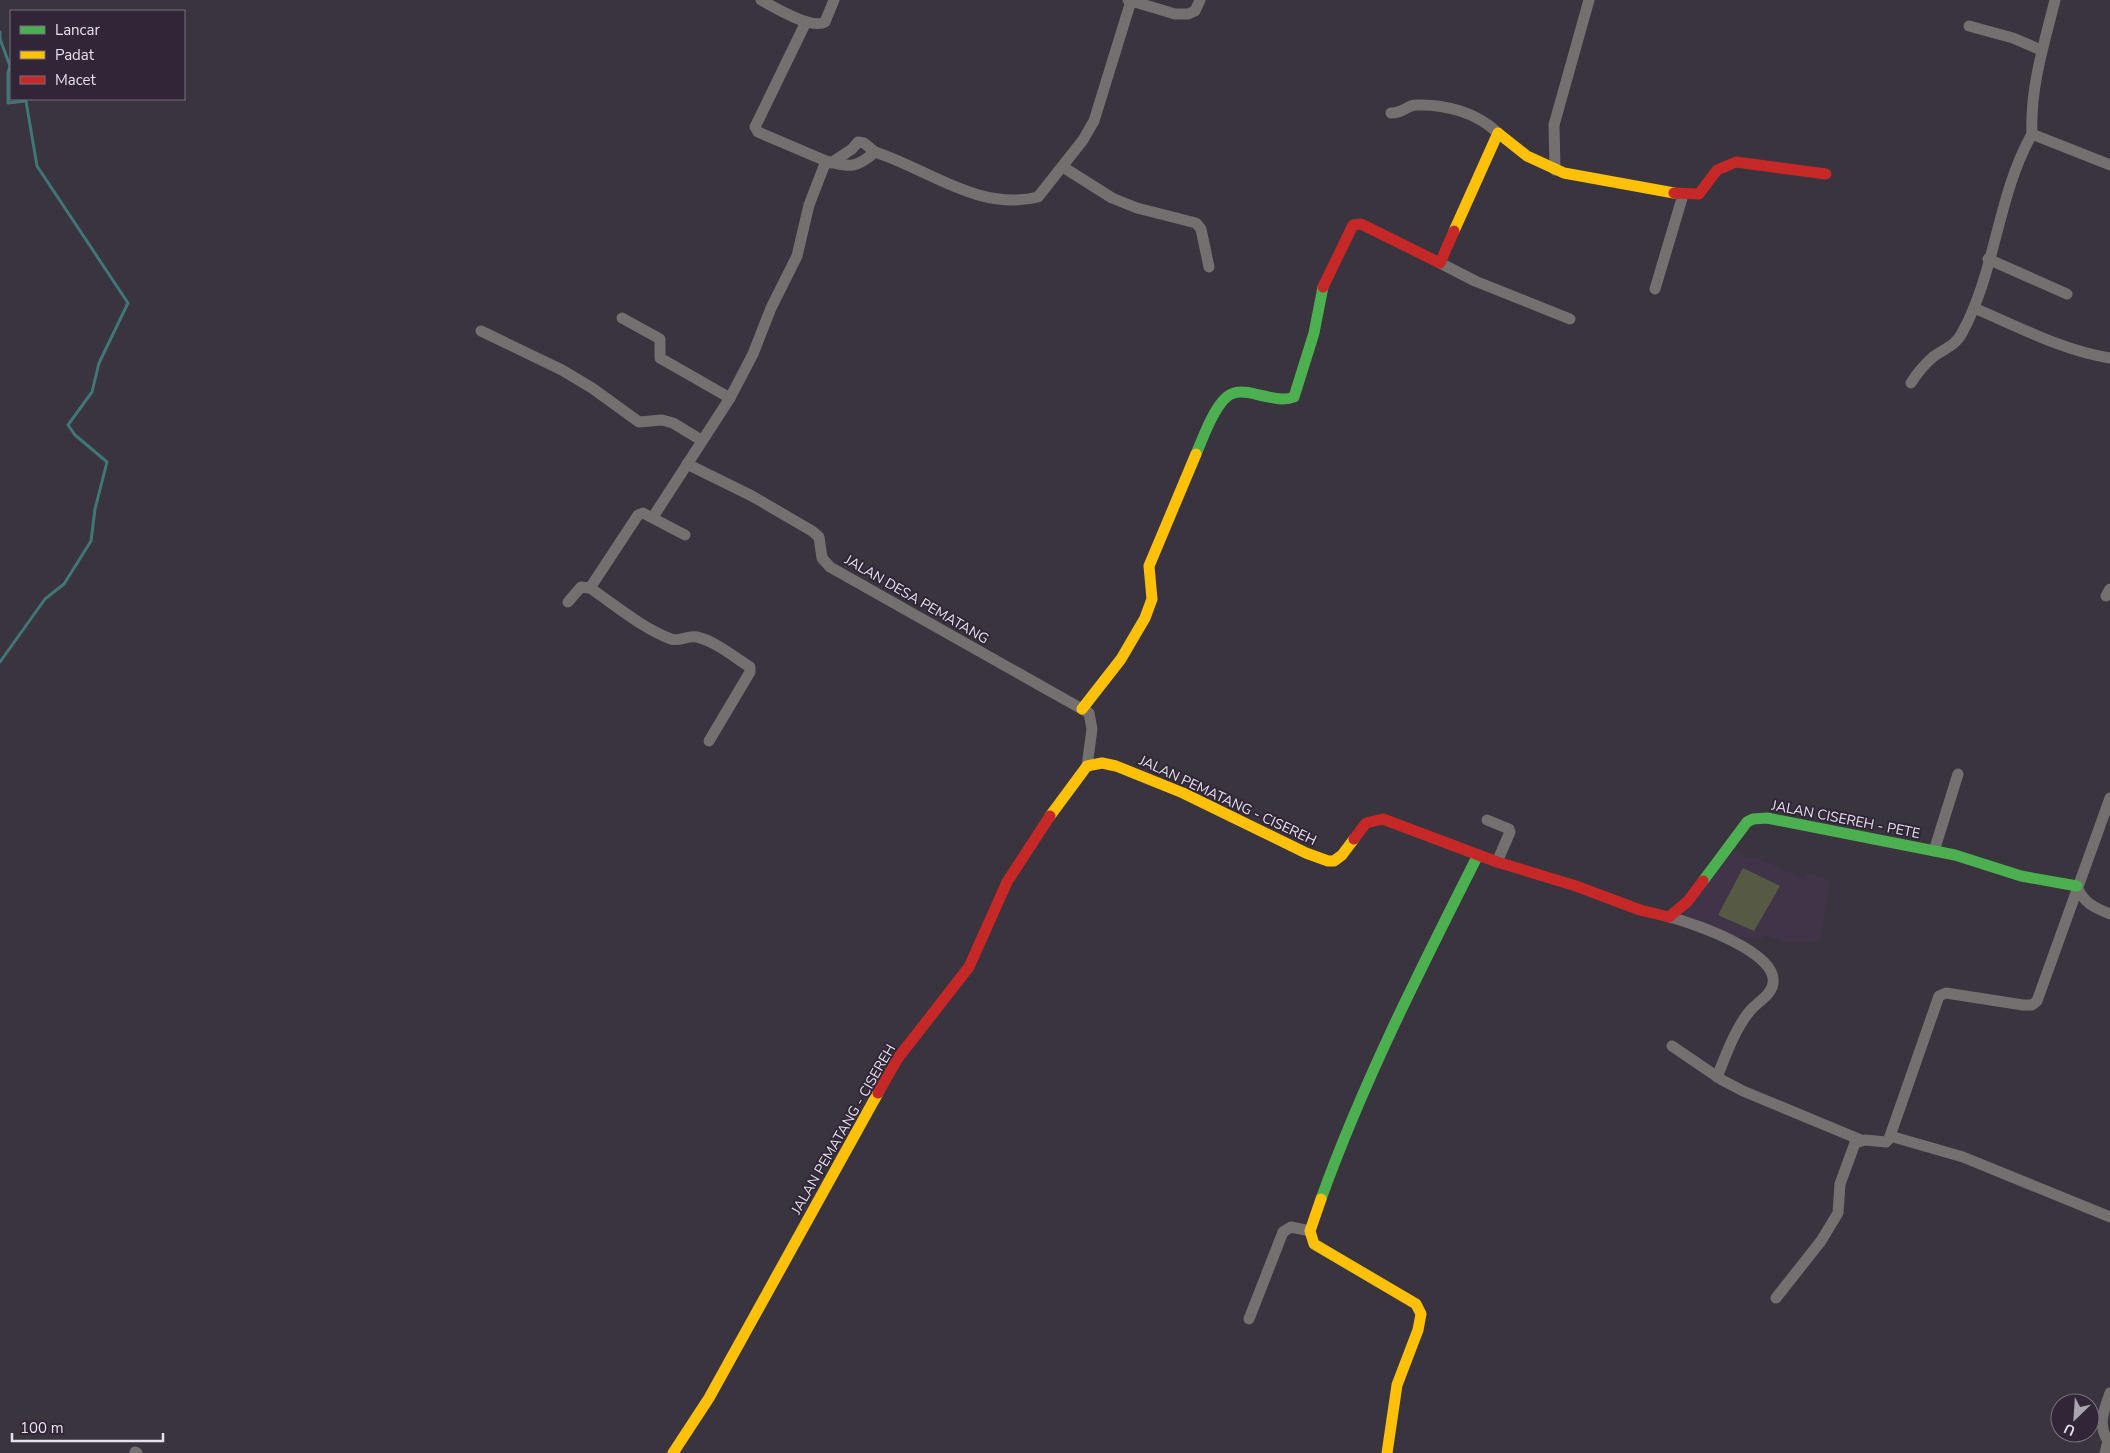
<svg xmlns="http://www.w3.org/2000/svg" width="2110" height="1453" viewBox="0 0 2110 1453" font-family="'Nunito Sans',sans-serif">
	<rect width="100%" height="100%" fill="#39343e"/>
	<polygon fill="#403449" points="1737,850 1746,857 1757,858 1803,878 1807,873 1830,880 1821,941 1787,943 1765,935 1762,939 1738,937 1705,929 1681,918 1726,856"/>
	<polygon fill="#565a45" points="1743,868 1780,886 1754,931 1718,915"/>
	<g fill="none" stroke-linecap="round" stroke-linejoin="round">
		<g stroke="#417679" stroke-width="3">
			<polyline points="0,32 0,39"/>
			<polyline points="0,39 10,66 8,73 8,103 26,101 37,166 128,303 99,363 92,392 68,425 75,435 107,462 95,509 91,541 64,584 45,599 0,662"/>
		</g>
		<g stroke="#73706f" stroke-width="11">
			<path d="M761 0C774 7 811 30 825 22L834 0"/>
			<polyline points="1128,0 1175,14 1188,14 1195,11 1200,0"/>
			<polyline points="1969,26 2013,38 2041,50"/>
			<path d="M1391 113C1404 113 1407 105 1416 105 1445 104 1476 112 1498 133"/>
			<path d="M2032 134C2030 87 2044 45 2055 0"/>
			<polyline points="2032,134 2110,165"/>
			<path d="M826 161C851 167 855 169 875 152 928 169 979 212 1038 197L1083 140 1094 121 1131 1"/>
			<polyline points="831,163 852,149 858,142 864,143 875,152"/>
			<polyline points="1063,167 1112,198 1137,208 1196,223 1201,229 1209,267"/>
			<polyline points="1555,170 1554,125 1589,0"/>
			<polyline points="1988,259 2067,294"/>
			<polyline points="1440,263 1475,281 1570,319"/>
			<polyline points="1655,289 1683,195"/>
			<path d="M1974 308C2017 326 2063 351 2110 358"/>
			<polyline points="622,318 660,339 660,358 730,398"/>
			<polyline points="481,331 562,370 592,388 639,422 662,420 673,423 701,440"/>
			<path d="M1911 383C1917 373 1924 365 1933 357 1944 349 1956 345 1962 333 1996 271 1997 196 2032 134"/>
			<polyline points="687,464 752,496 812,531 819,537 822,558 830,567 1089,713 1092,729 1087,766"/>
			<polyline points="653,517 730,398 753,354 771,308 797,256 809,205 826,161 758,132 755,127 806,22"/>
			<path d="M590 588C615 605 642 628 671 639 680 642 687 635 697 637 715 641 734 657 750 667V672L709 741"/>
			<polyline points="2106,596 2110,589"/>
			<polyline points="568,602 581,587 590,588 638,515 643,513 685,535"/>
			<polyline points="1487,820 1509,829 1510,832 1497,862"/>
			<polyline points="1934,851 1958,774"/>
			<path d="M2077 886C2083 903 2095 908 2110 914"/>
			<path d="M1669 917C1693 923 1778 952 1773 983 1772 995 1756 1003 1749 1012 1734 1031 1726 1055 1717 1077"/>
			<polyline points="1672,1046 1722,1080 1743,1091 1861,1140"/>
			<polyline points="1890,1136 1963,1157 2110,1217"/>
			<polyline points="1776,1298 1821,1241 1838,1213 1840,1184 1855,1143 1865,1140 1886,1142 1889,1139 1939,996 1946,993 2023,1005 2032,1005 2037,1001 2110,798"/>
			<polyline points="1249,1319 1283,1232 1291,1227 1310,1231"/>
			<polyline points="135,1452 137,1453"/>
			<path d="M2105 1453 2108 1441C2097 1423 2104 1412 2110 1393"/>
		</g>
		<g stroke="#4caf50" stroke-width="11">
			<path d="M1196 454C1203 438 1217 397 1234 393 1243 390 1254 394 1264 396 1275 398 1284 401 1294 397L1314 333 1323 287"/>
			<polyline points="1703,881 1747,822 1753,819 1767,818 1955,855 2021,876 2077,886"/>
			<path d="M1321 1199C1364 1080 1421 968 1478 855"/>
		</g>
		<g stroke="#ffc107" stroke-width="11">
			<polyline points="1454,231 1498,133 1527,156 1564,173 1674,193"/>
			<polyline points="1082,709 1121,659 1145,618 1152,599 1149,566 1196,454"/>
			<polyline points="1050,816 1087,766 1102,763 1116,766 1183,793 1306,853 1328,861 1334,861 1342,855 1354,839"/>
			<polyline points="1321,1199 1310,1231 1314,1244 1416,1304 1421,1314 1418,1330 1397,1385 1387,1453"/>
			<polyline points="673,1453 709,1398 878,1093"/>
		</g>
		<g stroke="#c62828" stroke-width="11">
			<polyline points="1674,193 1699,194 1717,170 1736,162 1826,174"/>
			<polyline points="1323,287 1353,225 1361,224 1440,263 1454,231"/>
			<polyline points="1354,839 1366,823 1383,819 1497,862 1576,886 1640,910 1669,917 1688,901 1703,881"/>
			<polyline points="878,1093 898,1058 969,967 1007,882 1050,816"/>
		</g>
	</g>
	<g text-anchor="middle" stroke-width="4" stroke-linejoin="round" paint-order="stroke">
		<g font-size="14" fill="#e7e1ec" stroke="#302637">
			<text transform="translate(917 599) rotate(30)" y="5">JALAN DESA PEMATANG</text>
			<text transform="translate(1228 800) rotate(25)" y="5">JALAN PEMATANG - CISEREH</text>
			<text transform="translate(1846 819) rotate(11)" y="5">JALAN CISEREH - PETE</text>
			<text transform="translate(843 1129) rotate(-60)" y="5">JALAN PEMATANG - CISEREH</text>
		</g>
	</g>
	<rect x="10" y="10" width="175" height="90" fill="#302637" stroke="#79717f"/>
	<rect x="20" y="26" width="25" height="8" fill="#4caf50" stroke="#79717f"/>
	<text x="55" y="35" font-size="15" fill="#e7e1ec">Lancar</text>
	<rect x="20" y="51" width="25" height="8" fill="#ffc107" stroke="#79717f"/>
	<text x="55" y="60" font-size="15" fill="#e7e1ec">Padat</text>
	<rect x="20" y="76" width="25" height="8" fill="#c62828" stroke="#79717f"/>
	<text x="55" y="85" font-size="15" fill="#e7e1ec">Macet</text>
	<g transform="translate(2075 1418) rotate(205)"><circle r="24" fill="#302637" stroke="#79717f"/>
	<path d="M0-4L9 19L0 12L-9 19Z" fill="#aaa4af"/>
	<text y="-8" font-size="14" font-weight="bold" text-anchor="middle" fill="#e7e1ec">U</text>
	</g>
	<path d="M12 1433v8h151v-8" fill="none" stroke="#e7e1ec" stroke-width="2.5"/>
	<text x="20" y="1433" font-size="15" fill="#e7e1ec" stroke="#302637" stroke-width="4" paint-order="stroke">100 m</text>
</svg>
